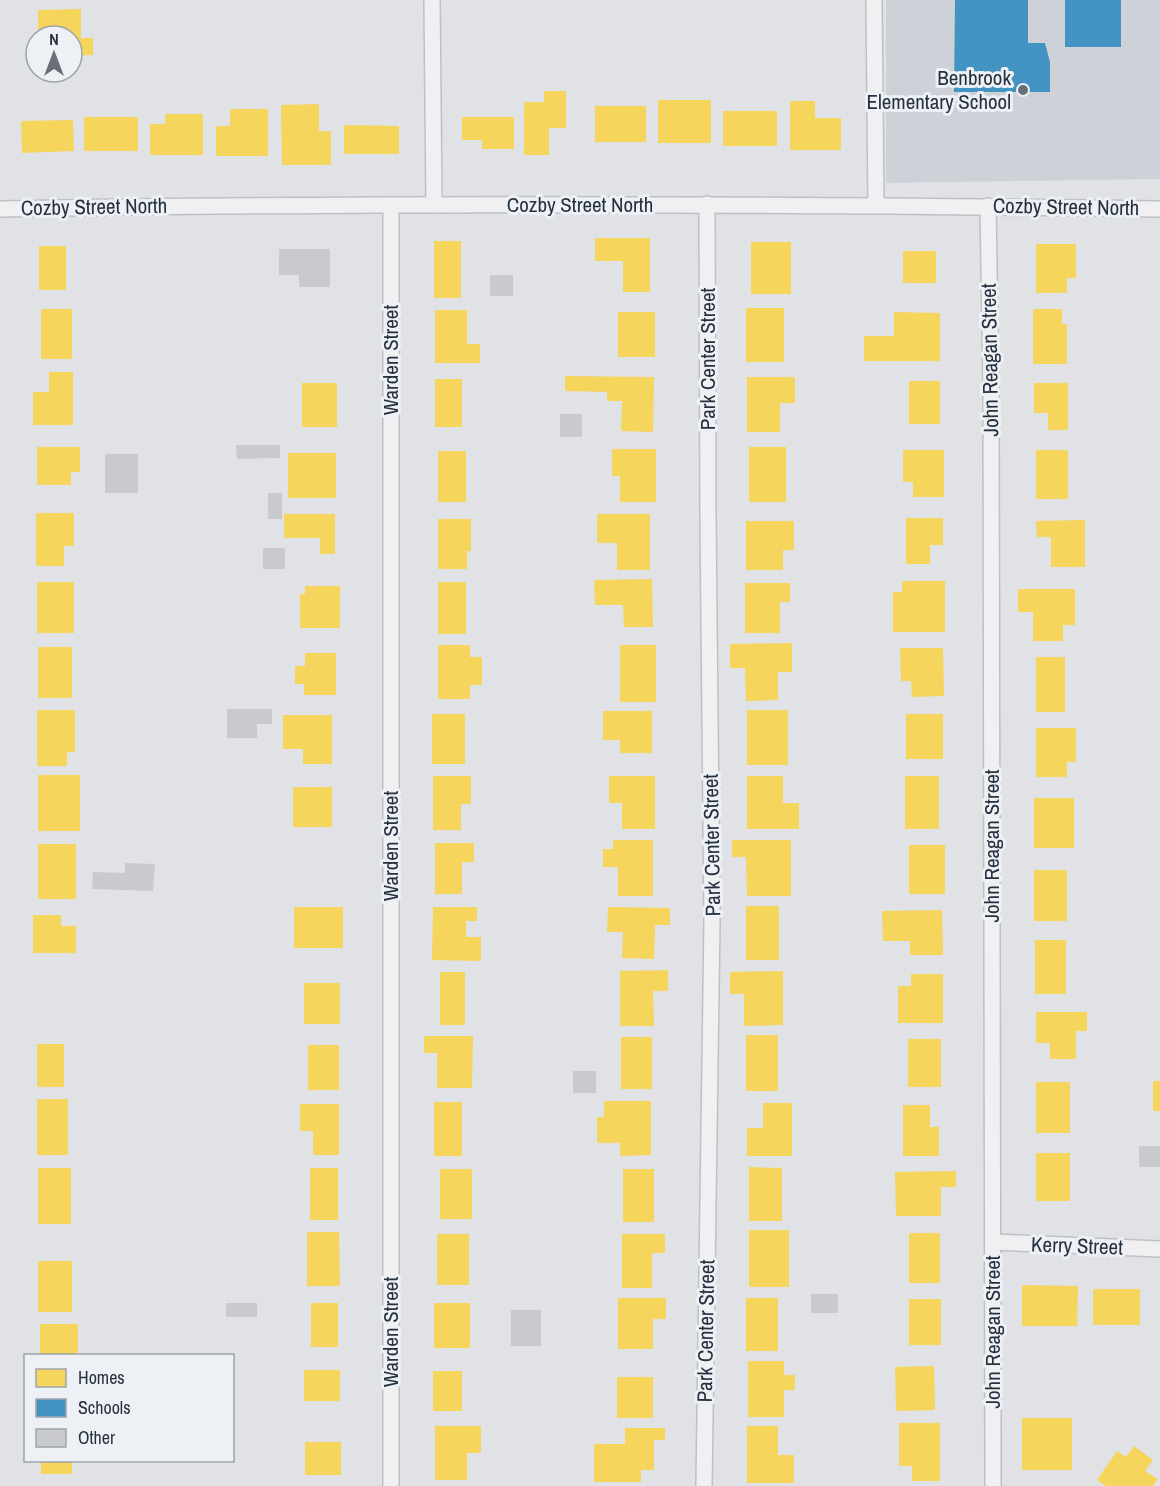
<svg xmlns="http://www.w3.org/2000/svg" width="1160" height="1486" viewBox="0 0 1160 1486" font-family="'Archivo Narrow',sans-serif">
	<rect width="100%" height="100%" fill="#e0e2e5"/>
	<polygon fill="#ced2d8" points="886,0 1160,0 1160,179 886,183"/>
	<g fill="#f6d55c">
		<polygon points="81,9 81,38 93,38 93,55 72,56 72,36 38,36 38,10"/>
		<polygon points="544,91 566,91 566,128 549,128 549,155 524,155 524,102 544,102"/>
		<rect x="658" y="100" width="53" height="43"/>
		<polygon points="790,101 815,101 815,118 841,118 841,150 790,150"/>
		<polygon points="319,104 319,131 331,131 331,165 282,165 281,105"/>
		<rect x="595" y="106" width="51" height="36"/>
		<polygon points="230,109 268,109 268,156 216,156 216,126 230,126"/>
		<rect x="723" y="111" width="54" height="35"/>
		<polygon points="165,114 203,114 203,155 150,155 150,124 165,124"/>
		<rect x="84" y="117" width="54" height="34"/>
		<polygon points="462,117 514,117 514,149 482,149 482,140 462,140"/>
		<polygon points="73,120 74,151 22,153 21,121"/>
		<polygon points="344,125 399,126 399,154 344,154"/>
		<polygon points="595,238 650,238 650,292 623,292 623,261 595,261"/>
		<rect x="434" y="241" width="27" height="57"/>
		<rect x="751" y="242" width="40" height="52"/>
		<polygon points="1036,244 1076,244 1076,278 1067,278 1067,293 1036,293"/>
		<rect x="39" y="246" width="27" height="44"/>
		<rect x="903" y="251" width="33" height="32"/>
		<rect x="746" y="308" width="38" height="54"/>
		<rect x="41" y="309" width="31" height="50"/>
		<polygon points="1033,309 1062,309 1062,324 1067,324 1067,364 1033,364"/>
		<polygon points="435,310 467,310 467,344 480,344 480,363 435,363"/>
		<rect x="618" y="312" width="37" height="45"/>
		<polygon points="894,312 940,313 940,361 864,361 864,336 894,336"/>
		<polygon points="49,372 73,372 73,425 33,425 33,392 49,392"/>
		<polygon points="565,376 654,377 653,432 621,431 622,401 607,401 607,392 565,391"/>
		<polygon points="747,377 795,377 795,403 780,403 780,432 747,432"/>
		<rect x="435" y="379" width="27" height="48"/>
		<rect x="909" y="381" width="31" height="43"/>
		<rect x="302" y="383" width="35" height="44"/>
		<polygon points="1034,383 1068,383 1068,430 1048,430 1048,413 1034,413"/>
		<polygon points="37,447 80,447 80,472 71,472 71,485 37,485"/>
		<rect x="749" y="447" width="37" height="55"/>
		<polygon points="612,449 656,449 656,502 620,502 620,476 612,476"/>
		<polygon points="903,450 944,450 944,497 913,497 913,482 903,482"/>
		<rect x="1036" y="450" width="32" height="49"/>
		<rect x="438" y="451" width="28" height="51"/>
		<rect x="288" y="453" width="48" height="45"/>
		<polygon points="36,513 74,513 74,546 64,546 64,566 36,566"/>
		<polygon points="284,514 335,514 335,554 320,554 320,538 284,538"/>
		<polygon points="597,514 650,514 650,570 617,570 617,543 597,543"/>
		<polygon points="906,518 943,518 943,545 930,545 930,564 906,564"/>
		<polygon points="438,519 471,519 471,551 467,551 467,569 438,569"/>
		<polygon points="1085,520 1085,567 1051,567 1051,537 1037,537 1036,521"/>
		<polygon points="746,521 794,521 794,550 783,550 783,570 746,570"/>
		<polygon points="652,579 653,627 624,627 623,605 595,605 594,580"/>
		<polygon points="902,581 945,581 945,632 893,632 893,592 902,592"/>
		<rect x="37" y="582" width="37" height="51"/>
		<rect x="438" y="582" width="28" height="52"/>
		<polygon points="745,583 790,583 790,602 780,602 780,633 745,633"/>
		<polygon points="305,586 340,586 340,628 300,628 300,594 305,594"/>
		<polygon points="1018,589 1075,589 1075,625 1063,625 1063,641 1033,641 1033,612 1018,612"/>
		<polygon points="792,643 792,672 778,672 778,700 746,701 745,668 730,668 730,644"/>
		<polygon points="438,645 470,645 470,657 482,657 482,685 470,685 470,699 438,699"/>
		<rect x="620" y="645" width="36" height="57"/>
		<rect x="38" y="647" width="34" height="51"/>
		<polygon points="900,648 943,648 944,696 912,697 911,681 901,681"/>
		<polygon points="305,653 336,653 336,695 304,695 304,684 295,684 295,666 305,666"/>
		<rect x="1036" y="657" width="29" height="55"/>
		<polygon points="37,710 75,710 75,752 67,752 67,766 37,766"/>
		<rect x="747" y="710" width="41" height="55"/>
		<polygon points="603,711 652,711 652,753 620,753 620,740 603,740"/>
		<rect x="432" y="714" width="33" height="50"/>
		<rect x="906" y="714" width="37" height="45"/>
		<polygon points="283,715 332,715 332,764 303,764 303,749 283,749"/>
		<polygon points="1036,728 1076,728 1076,762 1067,762 1067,777 1036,777"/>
		<rect x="38" y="775" width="42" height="56"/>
		<polygon points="433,776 471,776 471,804 461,804 461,830 433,830"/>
		<polygon points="609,776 655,776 655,829 622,829 622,803 609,803"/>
		<polygon points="747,776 783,776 783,803 799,803 799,829 747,829"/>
		<rect x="905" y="776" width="34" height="53"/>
		<rect x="293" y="787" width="39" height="40"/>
		<rect x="1034" y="798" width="40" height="50"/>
		<polygon points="613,840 653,840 653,896 618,896 618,867 603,867 603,849 613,849"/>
		<polygon points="732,840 791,840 791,896 747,896 746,857 732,857"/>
		<polygon points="435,843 474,843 474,862 462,862 462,894 435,894"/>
		<rect x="38" y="844" width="38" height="55"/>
		<rect x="909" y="845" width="36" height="49"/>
		<rect x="1034" y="870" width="33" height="51"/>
		<rect x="746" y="906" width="33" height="54"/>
		<rect x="294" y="907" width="49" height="41"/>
		<polygon points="433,907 477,907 477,921 466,921 466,937 481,937 481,961 432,960"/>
		<polygon points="608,907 670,908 670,925 655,925 654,959 622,958 623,932 607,932"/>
		<polygon points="942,910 943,955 910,955 910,941 883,941 882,911"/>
		<polygon points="33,915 61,915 61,926 76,926 76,953 33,953"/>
		<rect x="1035" y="940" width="31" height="54"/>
		<polygon points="668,970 668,991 653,991 654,1026 620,1026 620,971"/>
		<polygon points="783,971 783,1025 744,1026 744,994 730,994 730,972"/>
		<rect x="440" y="972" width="25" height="53"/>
		<polygon points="911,974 943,974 943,1023 898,1023 898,986 911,986"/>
		<rect x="304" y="983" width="36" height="41"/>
		<polygon points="1036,1012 1087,1012 1087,1031 1076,1031 1076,1059 1050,1059 1050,1043 1036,1043"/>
		<rect x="746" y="1035" width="32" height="56"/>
		<polygon points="424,1036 473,1036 472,1088 437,1088 437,1053 424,1053"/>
		<rect x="621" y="1037" width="31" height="52"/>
		<rect x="908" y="1039" width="33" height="48"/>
		<rect x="37" y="1044" width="27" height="43"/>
		<rect x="308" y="1045" width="31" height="45"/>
		<rect x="1153" y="1081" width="7" height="30"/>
		<rect x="1036" y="1082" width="34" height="51"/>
		<rect x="37" y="1099" width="31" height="56"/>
		<polygon points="604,1101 651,1101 651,1155 620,1156 620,1143 597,1143 597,1117 604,1117"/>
		<rect x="434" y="1102" width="28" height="54"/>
		<polygon points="763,1103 792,1103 792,1156 747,1156 747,1128 763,1128"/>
		<polygon points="300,1104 339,1104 339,1155 313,1155 313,1131 300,1131"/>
		<polygon points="903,1105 930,1105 930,1127 939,1127 939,1156 903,1156"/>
		<rect x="1036" y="1153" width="34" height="48"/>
		<polygon points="749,1167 782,1168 782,1221 749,1221"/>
		<rect x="38" y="1168" width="33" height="56"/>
		<rect x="310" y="1168" width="28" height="52"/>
		<rect x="440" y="1169" width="32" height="50"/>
		<rect x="623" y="1169" width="31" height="53"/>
		<polygon points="956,1171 956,1187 941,1187 941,1216 896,1216 895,1172"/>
		<rect x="749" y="1230" width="40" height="57"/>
		<polygon points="307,1232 339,1232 340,1286 307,1286"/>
		<rect x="909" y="1233" width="31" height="50"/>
		<rect x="437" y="1234" width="32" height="51"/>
		<polygon points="622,1234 665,1234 665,1253 652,1253 652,1288 622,1288"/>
		<rect x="38" y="1261" width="34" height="51"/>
		<polygon points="1022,1285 1078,1286 1077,1326 1022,1326"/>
		<rect x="1093" y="1289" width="47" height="36"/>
		<polygon points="618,1298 666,1298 666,1319 653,1319 653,1349 618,1349"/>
		<rect x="746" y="1298" width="32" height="53"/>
		<rect x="909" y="1299" width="32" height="46"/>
		<rect x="311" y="1303" width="27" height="44"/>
		<rect x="434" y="1303" width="36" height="45"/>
		<rect x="40" y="1324" width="38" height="32"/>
		<polygon points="748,1361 784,1361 784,1375 795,1375 795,1390 784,1390 784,1417 748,1417"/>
		<polygon points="934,1366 935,1410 896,1411 895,1367"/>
		<rect x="304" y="1370" width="36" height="31"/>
		<rect x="433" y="1371" width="29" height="40"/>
		<rect x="617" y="1377" width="36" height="41"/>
		<rect x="1022" y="1418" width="50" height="52"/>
		<polygon points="899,1423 940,1423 940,1481 912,1481 912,1466 899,1466"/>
		<polygon points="435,1426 481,1426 481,1453 467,1453 467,1480 435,1480"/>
		<polygon points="747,1426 778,1426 778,1455 794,1455 794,1483 747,1483"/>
		<polygon points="625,1428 665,1428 665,1440 654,1440 654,1470 641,1470 641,1482 594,1482 594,1444 625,1444"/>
		<rect x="305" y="1442" width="36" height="33"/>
		<polygon points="1134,1446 1153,1460 1145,1471 1158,1479 1153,1486 1106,1486 1097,1480 1117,1451 1126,1457"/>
		<rect x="41" y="1460" width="31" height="14"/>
	</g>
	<g fill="#4393c3">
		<polygon points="955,0 1028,0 1028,43 1045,43 1050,62 1050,92 954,92"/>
		<rect x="1065" y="0" width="56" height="47"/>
	</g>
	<g fill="#c8cacd">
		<polygon points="279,249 330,249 330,287 299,287 299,275 279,275"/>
		<rect x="490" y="275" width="23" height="21"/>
		<rect x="560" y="414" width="22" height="23"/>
		<polygon points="236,445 280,445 280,458 237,459"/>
		<rect x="105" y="454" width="33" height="39"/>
		<rect x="268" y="493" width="14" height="26"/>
		<rect x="263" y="548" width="22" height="21"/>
		<polygon points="227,709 272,709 272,724 257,724 257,738 227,738"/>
		<polygon points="125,863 155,864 153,891 92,889 93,872 125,873"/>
		<rect x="573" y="1071" width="23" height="22"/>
		<rect x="1139" y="1146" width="21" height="21"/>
		<rect x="811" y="1294" width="27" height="19"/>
		<rect x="226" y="1303" width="31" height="14"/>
		<rect x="511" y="1310" width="30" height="36"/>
	</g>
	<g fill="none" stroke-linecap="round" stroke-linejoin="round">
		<g stroke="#bec0c3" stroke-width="18">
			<g id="minor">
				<polyline points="432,0 434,205"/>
				<polyline points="874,0 876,204"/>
				<polyline points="988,206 991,385 993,1486"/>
				<path d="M0 209C387 202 773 204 1160 209"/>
				<polyline points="993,1242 1160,1249"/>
				<polyline points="391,1486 391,205"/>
				<polyline points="704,1486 712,920 708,517 707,204"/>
			</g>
		</g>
		<use href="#minor" stroke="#f0f0f2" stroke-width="15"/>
	</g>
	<circle fill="#686f78" stroke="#edf1f5" stroke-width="2" cx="1023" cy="90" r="6"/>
	<g text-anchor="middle" stroke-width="6" stroke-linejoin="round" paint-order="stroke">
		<g font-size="21" fill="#27313e" stroke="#edf1f5" text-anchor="end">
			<text x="1011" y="85">Benbrook<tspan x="1011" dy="24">Elementary School</tspan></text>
		</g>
		<g font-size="21" fill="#27313e" stroke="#edf1f5">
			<text x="580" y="212">Cozby Street North</text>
			<text transform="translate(94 207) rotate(-1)" y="7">Cozby Street North</text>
			<text transform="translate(1066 207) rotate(1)" y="7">Cozby Street North</text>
			<text transform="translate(708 359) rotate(-90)" y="7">Park Center Street</text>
			<text transform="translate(391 360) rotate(-90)" y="7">Warden Street</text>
			<text transform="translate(990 360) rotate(-91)" y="7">John Reagan Street</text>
			<text transform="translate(712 845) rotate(-91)" y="7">Park Center Street</text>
			<text transform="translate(391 846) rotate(-90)" y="7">Warden Street</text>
			<text transform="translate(992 846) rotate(-90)" y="7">John Reagan Street</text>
			<text transform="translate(1077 1246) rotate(2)" y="7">Kerry Street</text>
			<text transform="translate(706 1331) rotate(-89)" y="7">Park Center Street</text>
			<text transform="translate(391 1332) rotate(-90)" y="7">Warden Street</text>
			<text transform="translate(993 1332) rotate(-90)" y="7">John Reagan Street</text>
		</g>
	</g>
	<rect x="24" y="1354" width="210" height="108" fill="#edf1f5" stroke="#9ea4ac" stroke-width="1.5"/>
	<rect x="36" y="1369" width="30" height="18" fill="#f6d55c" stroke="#9ea4ac" stroke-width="1.5"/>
	<text x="78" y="1384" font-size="18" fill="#27313e">Homes</text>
	<rect x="36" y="1399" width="30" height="18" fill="#4393c3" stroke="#9ea4ac" stroke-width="1.5"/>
	<text x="78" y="1414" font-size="18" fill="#27313e">Schools</text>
	<rect x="36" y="1429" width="30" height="18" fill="#c8cacd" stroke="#9ea4ac" stroke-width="1.5"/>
	<text x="78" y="1444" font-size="18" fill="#27313e">Other</text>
	<g transform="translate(54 54)"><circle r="28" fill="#edf1f5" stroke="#9ea4ac" stroke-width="1.5"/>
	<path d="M0-4.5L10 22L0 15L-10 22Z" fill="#686f78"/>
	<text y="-9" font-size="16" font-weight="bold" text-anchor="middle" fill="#27313e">N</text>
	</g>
</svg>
